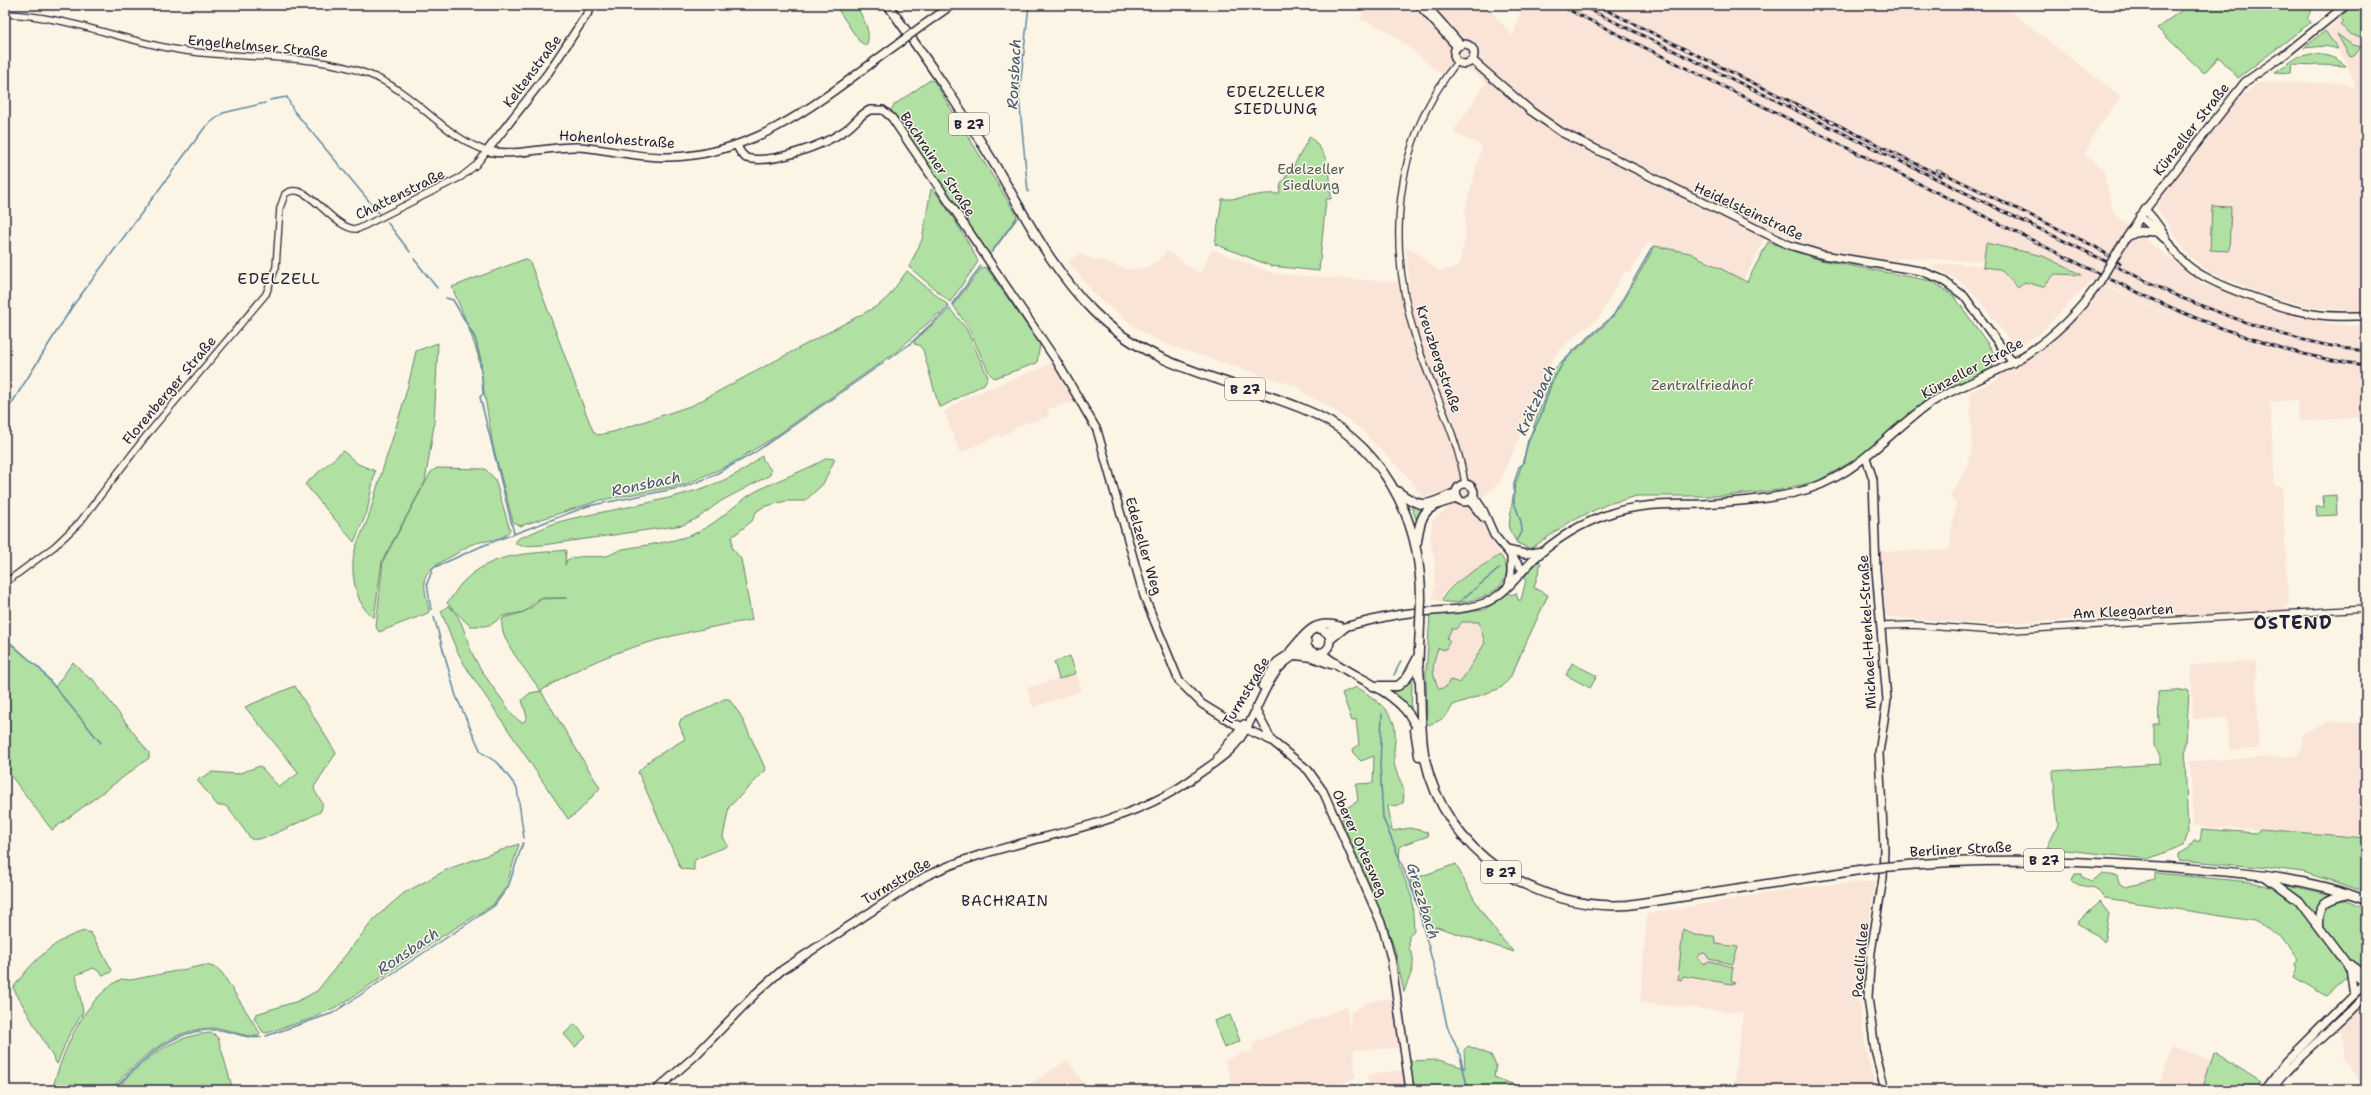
<svg xmlns="http://www.w3.org/2000/svg" width="2371" height="1095" viewBox="0 0 2371 1095" font-family="'Shantell Sans',sans-serif">
	<rect width="100%" height="100%" fill="#fcf5e5"/>
	<filter id="ink" filterUnits="userSpaceOnUse"><feTurbulence type="fractalNoise" baseFrequency=".025" numOctaves="2"/><feDisplacementMap in="SourceGraphic" scale="8" xChannelSelector="R" yChannelSelector="G"/><feConvolveMatrix kernelMatrix="1 2 1 2 8 2 1 2 1" color-interpolation-filters="sRGB"/></filter>
	<g filter="url(#ink)">
		<g fill="#fae4d8">
			<polygon points="1366,5 1405,5 1417,13 1421,5 1486,5 1513,36 1522,5 1994,5 2013,13 2121,97 2095,132 2085,155 2103,169 2114,214 2202,284 2273,309 2334,324 2366,327 2366,417 2299,422 2297,400 2270,402 2275,486 2282,486 2289,603 2283,610 1987,624 1889,617 1886,614 1880,551 1949,550 1956,502 1949,497 1965,471 1972,449 1970,392 1995,381 2013,363 2061,329 2100,285 2211,333 2092,280 2041,332 2021,346 2015,347 1973,293 1955,278 1929,266 1959,263 2000,269 2025,282 2043,287 2055,274 2080,275 1986,243 1986,261 1898,258 1896,261 1855,257 1813,247 1764,227 1764,239 1748,273 1742,280 1690,253 1655,246 1648,242 1630,273 1625,271 1598,319 1573,337 1554,356 1500,482 1472,506 1500,555 1457,582 1443,594 1442,601 1433,600 1435,563 1430,540 1432,521 1450,506 1444,491 1423,498 1410,479 1358,427 1333,409 1301,391 1302,388 1162,343 1141,331 1097,297 1068,262 1078,254 1128,269 1145,268 1159,260 1167,250 1199,274 1212,249 1275,274 1398,282 1414,348 1423,345 1411,308 1406,248 1411,248 1439,271 1459,267 1465,237 1465,209 1482,146 1453,132 1486,83 1472,71 1464,69 1440,73 1391,33 1360,19"/>
			<polygon points="2340,18 2343,22 2344,30 2352,35 2366,38 2366,101 2362,102 2366,113 2366,309 2356,311 2306,306 2259,293 2208,271 2189,256 2157,208 2159,201 2175,178 2232,104 2240,94 2246,93 2259,82 2343,83 2356,88 2347,63 2325,31"/>
			<polygon points="1054,363 1078,401 1048,409 1049,417 1023,424 1000,438 999,435 960,453 944,412 967,397"/>
			<polygon points="1462,622 1479,622 1485,643 1460,683 1439,689 1432,675 1434,659 1439,648 1445,650 1452,629 1456,629"/>
			<polygon points="2256,661 2259,749 2229,751 2227,718 2193,719 2191,665"/>
			<polygon points="1076,673 1082,691 1033,707 1027,688"/>
			<polygon points="2327,722 2366,723 2366,837 2193,826 2190,761 2298,756 2303,744 2302,734"/>
			<polygon points="1875,881 1859,992 1865,1045 1876,1090 1733,1090 1743,1013 1640,1003 1647,914 1803,887"/>
			<polygon points="2366,996 2366,1090 2344,1056 2344,1047 2338,1029"/>
			<polygon points="1389,998 1395,1008 1400,1048 1354,1050 1355,1078 1338,1085 1314,1087 1307,1090 1230,1090 1231,1079 1224,1061 1240,1053 1252,1052 1254,1042 1347,1007 1350,1035 1351,1012 1366,1003"/>
			<polygon points="2172,1047 2212,1059 2202,1090 2158,1090"/>
			<polygon points="1067,1060 1089,1090 1021,1090 1041,1077"/>
			<polygon points="1408,1069 1410,1090 1371,1090 1367,1075"/>
		</g>
		<g fill="#b0e1a2" stroke="#69826e" fill-rule="evenodd">
			<path d="M835 5H856C862 17 873 32 866 46L859 41Z"/>
			<polygon points="2189,5 2307,5 2312,10 2307,18 2310,23 2238,78 2219,57 2204,73 2157,28"/>
			<polygon points="2352,5 2366,5 2366,38 2352,35 2340,25 2343,22 2340,18"/>
			<polygon points="2325,31 2338,49 2324,46 2304,48"/>
			<polygon points="2337,34 2352,45 2361,47 2354,56 2350,57"/>
			<path d="M2311 54C2325 54 2336 57 2346 66L2292 64 2291 73 2275 72 2298 57Z"/>
			<polygon points="930,80 934,81 1016,214 1017,217 989,255 891,110 894,105"/>
			<path d="M1310 136C1331 159 1330 170 1331 199H1326L1319 271 1271 266 1215 244 1222 199C1243 200 1259 192 1279 194L1281 183 1292 169Z"/>
			<path d="M931 189C937 190 975 252 978 262L950 302 909 267 922 240Z"/>
			<polygon points="2212,206 2231,207 2229,251 2210,250"/>
			<polygon points="1768,242 1820,260 1932,281 1954,296 1995,354 1992,368 1931,399 1863,455 1818,481 1779,490 1724,496 1637,496 1608,504 1573,520 1530,549 1517,543 1509,529 1510,518 1514,490 1531,434 1555,368 1605,325 1620,307 1655,246 1690,253 1747,282"/>
			<polygon points="1986,243 2043,256 2082,275 2055,274 2043,287 2025,282 2018,288 2000,269 1983,267"/>
			<polygon points="525,259 530,262 584,408 593,431 597,435 613,432 693,405 879,305 889,296 907,271 948,305 896,352 773,438 729,465 684,485 601,500 520,526 513,522 493,446 478,355 468,326 452,287"/>
			<polygon points="986,267 1040,344 1037,363 994,378 989,373 968,327 953,305 982,268"/>
			<polygon points="950,309 966,328 988,377 984,384 941,407 939,407 923,350 919,345 914,344 915,340"/>
			<path d="M438 343 434 425 425 482 382 561 374 618C358 608 352 581 353 563 353 545 366 529 370 512 385 458 405 406 416 351Z"/>
			<polygon points="343,451 358,464 375,471 367,512 354,542 305,484"/>
			<path d="M762 455 763 460 771 470 770 475 721 501 698 518 683 525 543 545 522 546 516 544V541L519 538C534 533 547 525 562 521 615 507 725 496 762 455Z"/>
			<path d="M827 458 835 459 823 484 805 501H786L763 507 756 512 752 521 732 537V548L741 559 752 620C680 632 603 649 541 691L600 788 578 812 568 819 466 667 456 649 441 611 448 606C463 616 465 638 472 653 482 675 500 695 513 716L521 722H524L527 717 522 700 530 693 541 691C530 675 495 636 503 618 519 613 529 613 540 599L567 598H540L524 612 503 616 492 624 485 626H470L447 603C453 597 456 589 462 583 493 551 526 555 566 550L565 565 567 560C581 554 592 558 606 556 612 555 617 550 623 549 645 545 669 543 691 535 714 527 732 506 753 493 777 479 804 472 827 458Z"/>
			<path d="M437 468 485 469 495 479 510 530C504 541 487 540 476 543 467 545 460 552 452 556 421 573 421 574 429 610L428 613 379 632 376 627 383 561 431 472Z"/>
			<polygon points="2336,495 2337,515 2317,516 2316,507 2324,507 2323,496"/>
			<polygon points="1410,504 1425,507 1420,512 1417,521"/>
			<path d="M1500 555C1526 588 1468 608 1442 601 1446 584 1485 565 1500 555Z"/>
			<path d="M1539 561 1541 563 1534 588 1548 595 1510 678 1501 688 1453 705C1446 718 1441 721 1427 725L1426 674 1430 615 1484 610 1509 593 1511 595 1516 593 1518 600H1521L1526 580 1524 577ZM1462 622H1479L1485 643 1460 683 1450 680 1446 687 1439 689C1431 672 1432 666 1438 648L1445 650 1450 641 1447 638 1452 629H1456Z"/>
			<polygon points="5,639 40,669 55,687 73,662 90,679 92,678 149,753 149,758 52,830 5,768"/>
			<polygon points="1070,656 1076,673 1059,679 1054,662"/>
			<polygon points="1572,663 1597,676 1590,688 1566,675"/>
			<polygon points="1410,680 1412,680 1411,712 1385,690 1401,688"/>
			<path d="M295 686 336 753 314 787C315 797 327 801 320 812 307 818 262 843 251 839L228 808 224 805 218 806 197 780 212 772 237 774 260 766 279 787 299 773 245 707Z"/>
			<path d="M1357 687C1372 697 1394 711 1395 730 1396 740 1393 751 1394 761 1395 778 1407 783 1403 803L1395 806 1388 805 1392 831 1410 828 1427 832 1428 836 1400 846 1399 864 1412 898 1414 930 1409 936V949C1419 962 1409 977 1404 992L1395 950 1384 919 1344 827 1342 818 1347 815 1348 807 1358 801 1356 784 1373 783 1374 756 1361 761 1354 754 1353 749 1359 745 1356 719 1352 721 1342 693Z"/>
			<polygon points="2189,690 2185,761 2188,833 2184,845 2148,859 2047,848 2058,825 2053,771 2160,764 2160,753 2154,746 2154,724 2159,724 2158,692"/>
			<polygon points="724,699 729,699 741,716 766,770 729,807 723,837 728,846 698,858 694,861 694,870 681,869 638,772 650,760 685,739 679,724 681,719 706,709"/>
			<polygon points="2202,829 2256,833 2260,829 2366,838 2366,892 2303,872 2271,868 2179,860 2179,854 2188,849 2194,841 2200,841"/>
			<polygon points="519,844 506,887 493,905 444,935 342,1004 313,1018 267,1033 263,1032 254,1018 256,1014 298,1001 317,991 375,918 404,893 448,869"/>
			<path d="M1456 864C1472 897 1488 926 1514 952L1437 927 1426 929 1410 880Z"/>
			<polygon points="2155,873 2251,882 2275,888 2300,906 2348,976 2326,996 2294,977 2297,970 2295,964 2298,960 2281,937 2268,928 2254,921 2105,898 2095,888 2079,885 2072,881 2075,874 2081,874 2082,877 2092,881 2102,874 2117,876 2119,883 2125,887 2155,880"/>
			<path d="M2283 884 2333 895C2320 898 2317 905 2315 917L2293 892Z"/>
			<path d="M2335 901H2347L2366 910V967L2359 968C2342 956 2303 917 2335 901Z"/>
			<polygon points="2100,902 2109,914 2104,942 2097,935 2087,930 2088,928 2086,929 2077,923"/>
			<polygon points="1683,929 1694,935 1714,936 1716,944 1738,947 1733,964 1709,959 1705,953 1700,954 1698,958 1703,964 1709,961 1733,967 1731,981 1735,983 1732,984 1683,976 1681,980 1678,979"/>
			<path d="M85 931 91 933 112 970 110 973 103 975 94 968 76 975 83 1012 68 1037 57 1064 13 988C30 964 55 938 85 931Z"/>
			<path d="M206 965 217 968 222 973 260 1033 258 1036C245 1038 230 1029 216 1028 172 1027 138 1059 111 1090H52C64 1049 82 1001 121 979L131 980Z"/>
			<polygon points="1230,1015 1240,1041 1224,1048 1214,1021"/>
			<polygon points="575,1024 586,1037 575,1047 564,1034"/>
			<path d="M209 1033 214 1034 218 1038 233 1090H117C142 1060 169 1037 209 1033Z"/>
			<polygon points="1468,1046 1491,1055 1496,1065 1494,1077 1528,1090 1410,1090 1407,1061 1439,1060 1465,1068 1464,1050"/>
			<polygon points="2214,1052 2261,1082 2256,1090 2202,1090"/>
		</g>
		<g fill="none" stroke-linecap="round" stroke-linejoin="round">
			<g stroke="#5d87a2" stroke-width="1.5">
				<polyline points="270,100 287,97 293,110"/>
				<polyline points="294,111 379,213"/>
				<polyline points="1028,192 1019,97 1029,5"/>
				<polyline points="387,222 410,252"/>
				<polyline points="992,252 1017,218"/>
				<polyline points="414,259 437,288"/>
				<polyline points="446,298 453,300 475,338 481,361 483,394 480,397 514,533"/>
				<polyline points="952,304 981,266"/>
				<polyline points="889,359 910,344 949,307"/>
				<polyline points="5,414 72,307 206,126 223,113 265,103"/>
				<polyline points="1517,541 1522,532 1521,522 1514,502 1514,484 1519,467 1523,464 1528,440 1540,418 1551,384 1563,363 1573,351 1613,316 1653,246"/>
				<polyline points="1459,602 1500,568"/>
				<polyline points="431,610 427,584 433,568 482,546 588,506 684,487 710,477 754,453 883,363"/>
				<polyline points="434,617 456,696 481,752 499,764 517,788 524,838"/>
				<polyline points="5,638 40,669 101,743"/>
				<polyline points="1394,675 1401,661"/>
				<polyline points="1382,714 1380,766 1383,818 1415,897 1437,978 1447,1026 1460,1055 1468,1090"/>
				<polyline points="266,1036 333,1013 494,906 508,887 523,843"/>
				<path d="M114 1090C141 1059 175 1027 219 1030 232 1031 248 1040 261 1037"/>
			</g>
			<g stroke="#22223b" stroke-width="8">
				<g id="minor">
					<path d="M5 14C68 16 119 40 179 50 240 60 311 52 368 74 414 91 442 136 487 151L476 165 461 177 358 229C332 231 307 177 285 194L280 208 276 267 266 294 146 436 80 522 55 546 5 583"/>
					<path d="M1457 62C1392 143 1386 246 1417 343 1432 390 1458 435 1465 484"/>
					<polyline points="1881,626 1912,625 1997,631 2366,609"/>
				</g>
			</g>
			<g stroke="#22223b" stroke-width="10">
				<g id="major">
					<path d="M593 5 548 73 487 151C517 157 548 146 578 147 608 149 637 158 668 157 760 156 828 94 899 43"/>
					<polyline points="1419,5 1457,47"/>
					<polyline points="1426,5 1461,45"/>
					<polyline points="922,26 952,5"/>
					<circle cx="1464" cy="54" r="10"/>
					<polyline points="1472,60 1531,111 1561,132 1789,245 1823,255 1921,271 1941,279 1964,296 2013,363"/>
					<path d="M737 146 741 153 746 158C771 165 824 145 844 131 854 125 860 114 870 110H883L892 118 1056 360 1097 430 1144 596 1179 681 1202 704 1233 723 1272 741 1308 770 1323 791 1382 925 1391 958 1410 1090"/>
					<path d="M2145 210C2163 225 2168 249 2187 265 2211 286 2288 311 2320 315 2335 317 2351 316 2366 316"/>
					<polyline points="2140,216 2165,239"/>
					<polyline points="2129,236 2139,231 2155,232"/>
					<polyline points="2119,249 2145,210 2245,82 2284,55 2346,5"/>
					<polyline points="1866,458 1873,479 1876,570 1887,700 1879,753 1884,848 1883,878 1871,952 1868,997 1875,1050 1885,1090"/>
					<circle cx="1465" cy="493" r="9"/>
					<polyline points="1473,495 1483,510 1494,535 1523,570"/>
					<polyline points="1469,500 1483,517"/>
					<polyline points="1507,550 1525,554 1543,551"/>
					<polyline points="1509,585 1511,573 1511,556"/>
					<circle cx="1318" cy="641" r="12"/>
					<path d="M1324 632C1350 626 1375 618 1402 614 1429 609 1463 613 1489 601 1507 592 1520 573 1534 559 1556 539 1582 523 1609 514 1639 503 1670 505 1701 504 1732 502 1764 500 1794 493 1857 479 1883 435 1932 402 1951 390 1972 383 1992 373 2036 353 2071 323 2099 283"/>
					<polyline points="1330,640 1346,627"/>
					<path d="M1290 651C1305 634 1313 618 1340 626"/>
					<polyline points="1262,686 1277,662 1307,642"/>
					<polyline points="1255,709 1271,739"/>
					<polyline points="1218,757 1244,724"/>
					<path d="M656 1090 695 1056 756 993 782 970 924 877C1010 834 1118 835 1196 776 1212 764 1230 754 1241 737 1263 706 1267 659 1310 650"/>
					<polyline points="2265,1090 2286,1062 2366,982"/>
					<path d="M2273 1090C2298 1052 2337 1029 2366 994"/>
				</g>
			</g>
			<g stroke="#22223b" stroke-width="11">
				<g id="highway">
					<path d="M888 5C924 56 960 107 992 160 1023 211 1050 268 1093 311 1152 370 1227 378 1301 408 1381 439 1421 517 1421 599"/>
					<path d="M1397 491C1425 512 1426 504 1456 493"/>
					<path d="M1417 542C1421 508 1427 507 1458 498"/>
					<path d="M1321 653C1350 678 1397 688 1415 724"/>
					<polyline points="1296,655 1312,657 1331,664"/>
					<path d="M1419 669C1422 699 1419 729 1425 759 1445 852 1535 911 1628 905L1873 868"/>
					<polyline points="1418,674 1420,624"/>
					<polyline points="1373,686 1398,686 1407,678 1418,657"/>
					<polyline points="1415,730 1419,756"/>
					<path d="M1896 866C1988 857 2078 861 2169 867 2239 873 2299 875 2366 900"/>
					<polyline points="2265,876 2299,901 2351,970 2366,983"/>
					<path d="M2319 926C2318 901 2327 900 2348 894"/>
					<polyline points="2351,965 2366,976"/>
					<polyline points="2351,971 2354,993"/>
				</g>
			</g>
			<use href="#minor" stroke="#fcf5e5" stroke-width="5.5"/>
			<use href="#major" stroke="#fcf5e5" stroke-width="7"/>
			<use href="#highway" stroke="#fcf5e5" stroke-width="8"/>
			<g stroke="#22223b" stroke-width="3">
				<g id="rail">
					<path d="M1559 5C1702 76 1844 146 1986 217 2102 274 2237 352 2366 365"/>
					<path d="M1580 5 2177 296C2238 320 2300 345 2366 351"/>
					<polyline points="1596,5 1941,176"/>
					<polyline points="1937,170 2094,246 2120,263"/>
				</g>
			</g>
			<use href="#rail" stroke="#fcf5e5" stroke-width="1.5" stroke-dasharray="4.5" stroke-linecap="butt"/>
			<g stroke="#22223b" stroke-width="10" stroke-linecap="butt">
				<g id="major-bridge">
					<polyline points="899,43 922,26"/>
					<polyline points="2099,283 2119,249"/>
				</g>
			</g>
			<g stroke="#22223b" stroke-width="11" stroke-linecap="butt">
				<g id="highway-bridge">
					<polyline points="1420,624 1421,599"/>
					<polyline points="1873,868 1896,866"/>
				</g>
			</g>
			<use href="#major-bridge" stroke="#fcf5e5" stroke-width="7"/>
			<use href="#highway-bridge" stroke="#fcf5e5" stroke-width="8"/>
		</g>
	</g>
	<g text-anchor="middle" stroke-width="3" stroke-linejoin="round" paint-order="stroke">
		<g fill="#fcf5e5" stroke="#63616e" stroke-width="1">
			<rect x="949" y="113" width="40" height="22" rx="3"/>
			<rect x="1225" y="378" width="40" height="22" rx="3"/>
			<rect x="2024" y="849" width="40" height="22" rx="3"/>
			<rect x="1481" y="861" width="40" height="22" rx="3"/>
		</g>
		<g font-size="13" font-weight="bold" fill="#22223b">
			<text x="969" y="129">B 27</text>
			<text x="1245" y="394">B 27</text>
			<text x="2044" y="865">B 27</text>
			<text x="1501" y="877">B 27</text>
		</g>
		<g font-size="14" fill="#22223b" stroke="#fcf5e5">
			<text transform="translate(258 46) rotate(5)" y="5">Engelhelmser Straße</text>
			<text transform="translate(532 71) rotate(-53)" y="5">Keltenstraße</text>
			<text transform="translate(2191 129) rotate(-52)" y="5">Künzeller Straße</text>
			<text transform="translate(617 139) rotate(4)" y="5">Hohenlohestraße</text>
			<text transform="translate(938 164) rotate(56)" y="5">Bachrainer Straße</text>
			<text transform="translate(400 194) rotate(-26)" y="5">Chattenstraße</text>
			<text transform="translate(1749 211) rotate(25)" y="5">Heidelsteinstraße</text>
			<text transform="translate(1439 359) rotate(71)" y="5">Kreuzbergstraße</text>
			<text transform="translate(1972 368) rotate(-28)" y="5">Künzeller Straße</text>
			<text transform="translate(169 390) rotate(-50)" y="5">Florenberger Straße</text>
			<text transform="translate(1144 546) rotate(74)" y="5">Edelzeller Weg</text>
			<text transform="translate(2123 611) rotate(-3)" y="5">Am Kleegarten</text>
			<text transform="translate(1867 632) rotate(-93)" y="5">Michael-Henkel-Straße</text>
			<text transform="translate(1246 691) rotate(-59)" y="5">Turmstraße</text>
			<text transform="translate(1360 843) rotate(66)" y="5">Oberer Ortesweg</text>
			<text transform="translate(1961 849) rotate(-3)" y="5">Berliner Straße</text>
			<text transform="translate(896 881) rotate(-31)" y="5">Turmstraße</text>
			<text transform="translate(1860 960) rotate(-85)" y="5">Pacelliallee</text>
		</g>
		<g font-size="14" fill="#4d5b5a" stroke="#fcf5e5">
			<text x="1311" y="174">Edelzeller<tspan x="1311" dy="16">Siedlung</tspan></text>
			<text x="1702" y="390">Zentralfriedhof</text>
		</g>
		<g font-size="15" font-style="italic" fill="#40556e" stroke="#fcf5e5">
			<text transform="translate(1014 74) rotate(-87)" y="5">Ronsbach</text>
			<text transform="translate(1536 400) rotate(-66)" y="5">Krätzbach</text>
			<text transform="translate(646 484) rotate(-12)" y="5">Ronsbach</text>
			<text transform="translate(1423 901) rotate(73)" y="5">Grezzbach</text>
			<text transform="translate(408 951) rotate(-34)" y="5">Ronsbach</text>
		</g>
		<g font-size="15" letter-spacing="1" fill="#22223b" stroke="#fcf5e5">
			<text x="1276" y="97">EDELZELLER<tspan x="1276" dy="17">SIEDLUNG</tspan></text>
			<text x="1005" y="906">BACHRAIN</text>
		</g>
		<g font-size="16" letter-spacing="1" fill="#22223b" stroke="#fcf5e5">
			<text x="279" y="284">EDELZELL</text>
		</g>
		<g font-size="18" font-weight="bold" letter-spacing="1" fill="#22223b" stroke="#fcf5e5">
			<text x="2293" y="629">OSTEND</text>
		</g>
	</g>
	<rect width="2371" height="1095" fill="none" stroke="#fcf5e5" stroke-width="20"/>
	<rect x="10" y="10" width="2351" height="1075" fill="none" stroke="#22223b" stroke-width="1.5" filter="url(#ink)"/>
</svg>
